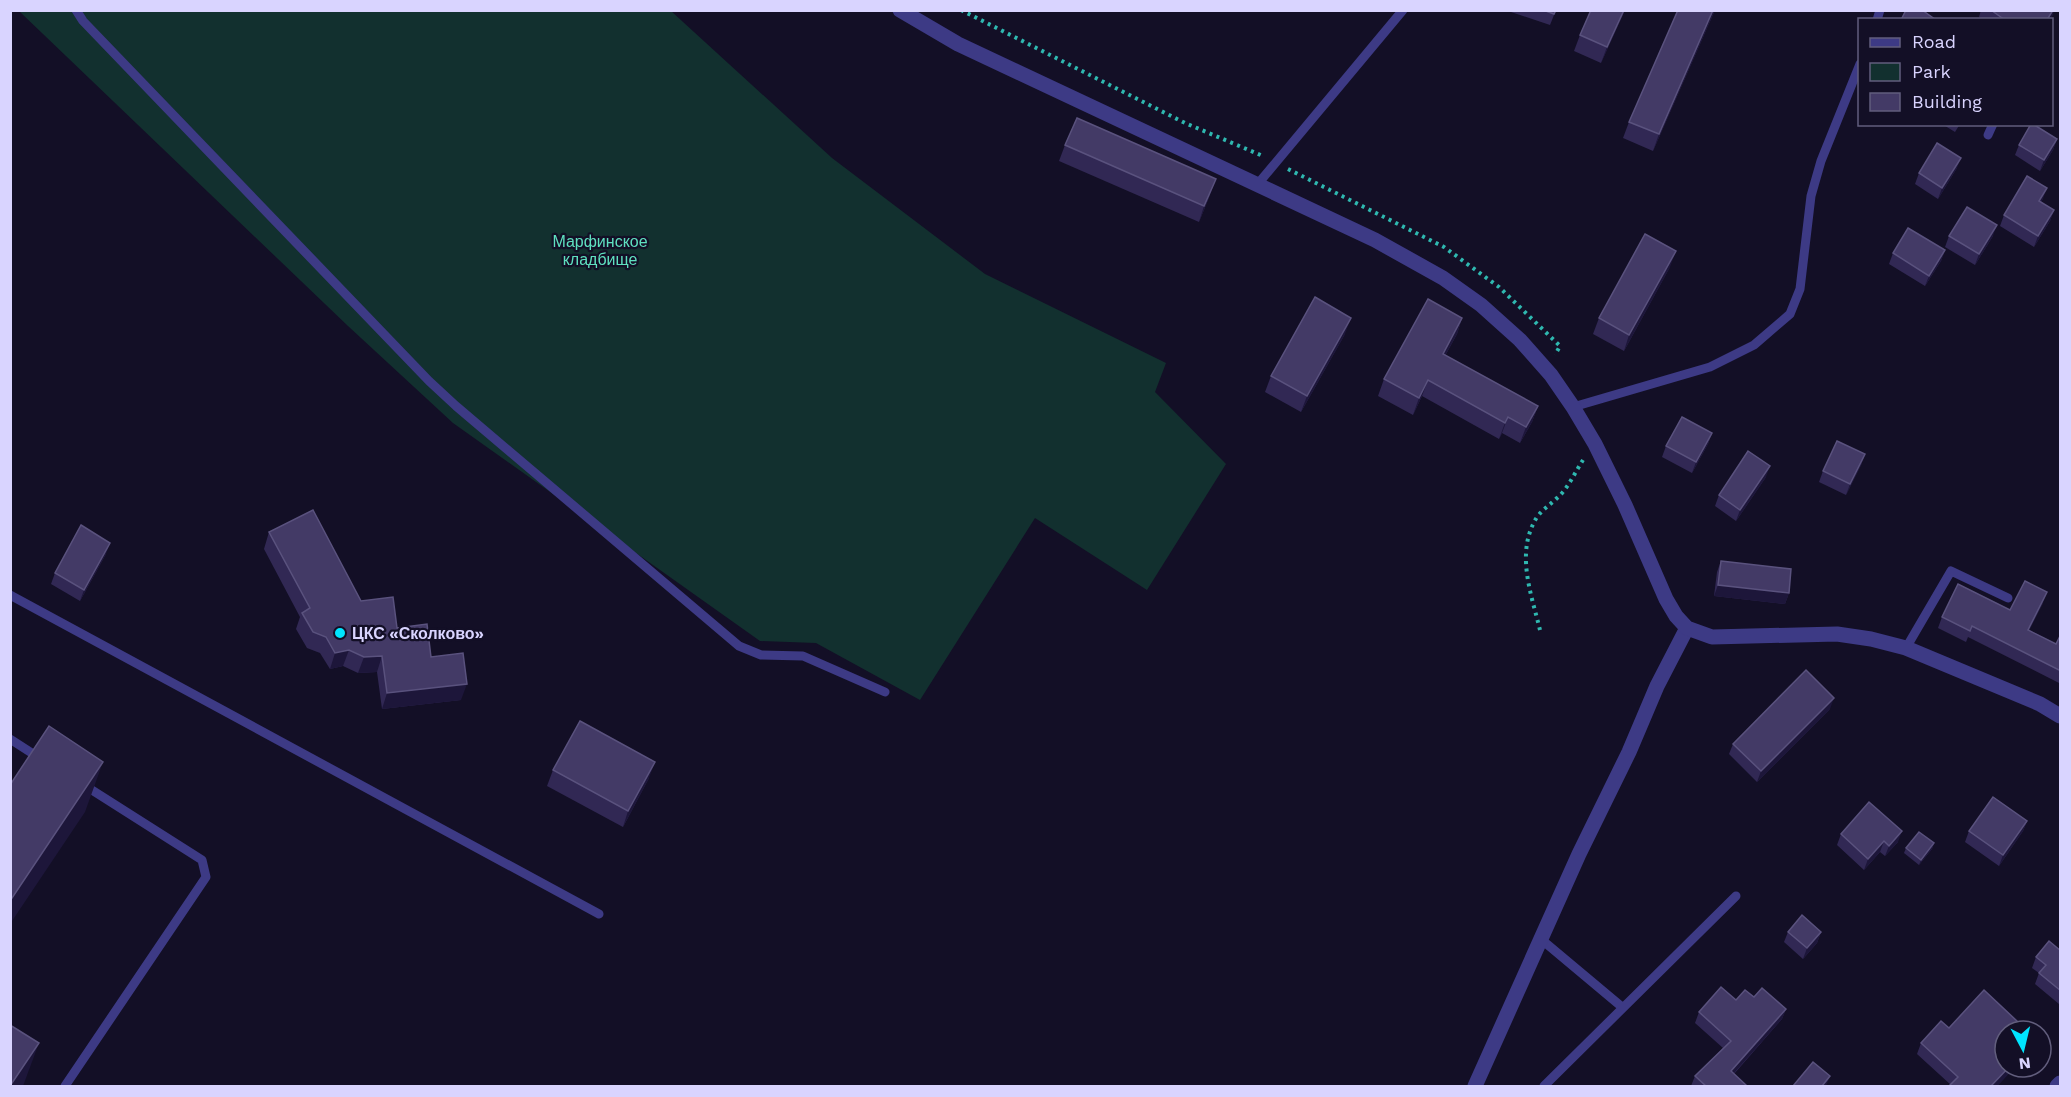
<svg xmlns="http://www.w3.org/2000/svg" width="2071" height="1097" viewBox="0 0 2071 1097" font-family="'Work Sans',sans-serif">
	<rect width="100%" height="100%" fill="#130f26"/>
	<polygon fill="#12302f" points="19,11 671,11 832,158 985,274 1166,363 1155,392 1226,464 1147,590 1035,518 920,700 816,643 760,641 453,423 348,326"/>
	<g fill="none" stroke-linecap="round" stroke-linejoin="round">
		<g stroke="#2fb8b0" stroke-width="4" stroke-dasharray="3 4.5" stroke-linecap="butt">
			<polyline points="961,10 1185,123 1263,156"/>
			<polyline points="1288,169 1444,247 1499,287 1560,346 1555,355"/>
			<path d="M1540 630C1531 593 1515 552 1537 517 1543 509 1550 505 1557 498 1568 489 1575 472 1583 460"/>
		</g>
		<g stroke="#3d3a85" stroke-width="9">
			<polyline points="76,10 83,21 429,381 456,406 739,646 761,655 803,656 885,692"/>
			<polyline points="1877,20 1880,10"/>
			<polyline points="1988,135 1993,124"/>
			<polyline points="1257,185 1403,10"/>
			<polyline points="1573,407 1710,367 1754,345 1790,314 1800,289 1811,196 1821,161 1860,64"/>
			<polyline points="10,595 599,914"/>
			<polyline points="1906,648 1951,571 2008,598"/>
			<polyline points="10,739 41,759"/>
			<polyline points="1542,940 1622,1007"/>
			<polyline points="65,1086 206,877 202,860 84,785"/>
			<polyline points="1544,1086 1736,896"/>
		</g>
		<polyline stroke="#3d3a85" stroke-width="15" points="1475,1086 1579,854 1629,752 1657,686 1687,628"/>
		<g stroke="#3d3a85" stroke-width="15">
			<polyline points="900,10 958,44 1375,240 1443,278 1481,305 1520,340 1551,375 1573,407 1595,444 1625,505 1666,599 1676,616 1687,628 1712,637 1837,634 1871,639 1906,648 2040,704 2060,716"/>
			<polyline points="2057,1086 2060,1083"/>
		</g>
	</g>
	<g fill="#312854">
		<polygon points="1512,10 1556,10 1550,25 1511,12"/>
		<polygon points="1591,10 1625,10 1601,63 1574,51 1580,35"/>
		<polygon points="1715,10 1653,151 1623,138 1629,122"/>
		<polygon points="1981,10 2054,10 2050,20 1984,20 1979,17"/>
		<polygon points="1942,124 1960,124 1955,132"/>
		<polygon points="2057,139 2053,150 2040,171 2015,155 2019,145"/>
		<polygon points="1065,145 1210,195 1199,222 1059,161"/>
		<polygon points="1957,168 1938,199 1915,184 1919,173"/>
		<polygon points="2043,199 2041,202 2054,210 2050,221 2034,247 2000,226 2004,215"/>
		<polygon points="1949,236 1993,236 1975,265 1945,247"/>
		<polygon points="1945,250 1941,261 1925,286 1889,264 1893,253"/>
		<polygon points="1670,267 1624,351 1593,334 1599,318"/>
		<polygon points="1462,318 1457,334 1445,356 1538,406 1532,422 1520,443 1502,433 1499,439 1422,396 1413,415 1378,396 1384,379"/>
		<polygon points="1345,334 1301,412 1265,392 1271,376"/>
		<polygon points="1712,433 1708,444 1692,473 1662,457 1666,446"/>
		<polygon points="1865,454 1861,465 1846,495 1819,482 1823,471"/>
		<polygon points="1766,477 1736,521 1715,506 1719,495"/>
		<polygon points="269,532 397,628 431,657 461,700 382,709 377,672 358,673 343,666 330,669 320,653 307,648 296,629 300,617 264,549"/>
		<polygon points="106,554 80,601 51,584 55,573"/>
		<polygon points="1721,561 1789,593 1785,604 1714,596 1717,572"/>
		<polygon points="2043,603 2029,630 2056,644 2061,634 2061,684 1968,637 1966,642 1938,628 1942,617 2010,610"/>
		<polygon points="1830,709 1757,782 1729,754 1733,744"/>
		<polygon points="553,770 649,778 623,827 547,786"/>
		<polygon points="2027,821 2023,831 1999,866 1965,842 1969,831"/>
		<polygon points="1841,834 1898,842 1885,856 1880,852 1864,870 1837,845"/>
		<polygon points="1934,843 1932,849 1919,865 1904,853 1906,848"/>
		<polygon points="1788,932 1821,932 1817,943 1803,959 1784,942"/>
		<polygon points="2061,951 2061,1003 2059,1004 2035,984 2039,973 2032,968 2036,957"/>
		<polygon points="1754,997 1786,1009 1782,1019 1734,1074 1747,1086 1691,1086 1695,1076 1723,1048 1695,1023 1699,1012 1736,1000"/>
		<polygon points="2018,1022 2005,1067 2015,1067 1997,1086 1951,1085 1917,1054 1921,1043 1949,1028"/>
	</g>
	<g fill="#1d163a">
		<polygon points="1624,10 1625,10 1601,63 1607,47"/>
		<polygon points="1713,10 1715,10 1653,151 1659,134"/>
		<polygon points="2053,10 2054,10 2053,15 2050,20 2047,20"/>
		<polygon points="2057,139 2053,150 2040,171 2044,160"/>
		<polygon points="1961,158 1957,168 1938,199 1942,188"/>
		<polygon points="1216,179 1210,195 1199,222 1204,206"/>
		<polygon points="2047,188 2043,199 2035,212 2039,201"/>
		<polygon points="2054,210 2050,221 2034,247 2038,236"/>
		<polygon points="1997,225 1993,236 1975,265 1979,254"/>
		<polygon points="1945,250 1941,261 1925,286 1929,276"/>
		<polygon points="1676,251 1670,267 1624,351 1629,335"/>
		<polygon points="1351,318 1345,334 1301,412 1307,396"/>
		<polygon points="1462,318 1457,334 1437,370 1443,354"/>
		<polygon points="1428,380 1422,396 1413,415 1419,398"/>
		<polygon points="1538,406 1532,422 1520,443 1526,427"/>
		<polygon points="1508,417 1502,433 1499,439 1505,423"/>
		<polygon points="1712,433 1708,444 1692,473 1696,462"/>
		<polygon points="1865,454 1861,465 1846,495 1850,484"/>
		<polygon points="1770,466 1766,477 1736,521 1740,510"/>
		<polygon points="110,543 106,554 80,601 84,590"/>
		<polygon points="1718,585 1789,593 1785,604 1714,596"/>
		<polygon points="2047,592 2043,603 2024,641 2028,630"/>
		<polygon points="349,650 343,666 330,669 335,653"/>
		<polygon points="382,656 377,672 358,673 364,657"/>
		<polygon points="467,684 461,700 382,709 387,693"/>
		<polygon points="1834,698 1830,709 1757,782 1761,771"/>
		<polygon points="103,762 85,812 10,924 10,901"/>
		<polygon points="655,762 649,778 623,827 628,811"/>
		<polygon points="2027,821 2023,831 1999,866 2003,855"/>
		<polygon points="1902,831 1898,842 1885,856 1889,846"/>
		<polygon points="1884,841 1880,852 1864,870 1868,859"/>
		<polygon points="1934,843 1932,849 1919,865 1921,860"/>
		<polygon points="1821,932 1817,943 1803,959 1807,948"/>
		<polygon points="1786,1009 1782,1019 1727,1081 1731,1071"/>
		<polygon points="39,1043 23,1086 10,1086"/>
		<polygon points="2009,1067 2015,1067 1997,1086 1991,1086"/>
		<polygon points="1830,1076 1826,1086 1822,1086"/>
	</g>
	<g fill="#433a66" stroke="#5a527e" stroke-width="1.5">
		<polygon points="1543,10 1556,10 1554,14"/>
		<polygon points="1591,10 1624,10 1607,47 1580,35"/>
		<polygon points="1678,10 1713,10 1659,134 1629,122"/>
		<polygon points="1906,10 1922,10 1936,20 1901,20"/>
		<polygon points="1991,10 2053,10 2047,20 2005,20"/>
		<polygon points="1077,118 1216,179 1204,206 1065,145"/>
		<polygon points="2031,124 2033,124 2057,139 2044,160 2019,145"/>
		<polygon points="1937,143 1961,158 1942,188 1919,173"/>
		<polygon points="2027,176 2047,188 2039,201 2054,210 2038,236 2004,215"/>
		<polygon points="1967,207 1997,225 1979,254 1949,236"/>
		<polygon points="1908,228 1945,250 1929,276 1893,253"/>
		<polygon points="1645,234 1676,251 1629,335 1599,318"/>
		<polygon points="1315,297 1351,318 1307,396 1271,376"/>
		<polygon points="1428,299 1462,318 1443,354 1538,406 1526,427 1508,417 1505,423 1428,380 1419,398 1384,379"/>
		<polygon points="1682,417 1712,433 1696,462 1666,446"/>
		<polygon points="1837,441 1865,454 1850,484 1823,471"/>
		<polygon points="1748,451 1770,466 1740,510 1719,495"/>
		<polygon points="313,510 361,601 393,597 397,628 427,624 431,657 463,653 467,684 387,693 382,656 364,657 349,650 335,653 326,637 313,632 302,613 310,608 269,532"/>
		<polygon points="81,525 110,543 84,590 55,573"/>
		<polygon points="1721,561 1791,569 1789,593 1718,585"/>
		<polygon points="2025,581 2047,592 2028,630 2056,644 2061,634 2061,671 1972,626 1970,631 1942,617 1958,584 2010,610"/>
		<polygon points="1806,670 1834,698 1761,771 1733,744"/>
		<polygon points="580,721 655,762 628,811 553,770"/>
		<polygon points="49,726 103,762 10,901 10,785"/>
		<polygon points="1993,797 2027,821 2003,855 1969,831"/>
		<polygon points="1869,802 1902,831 1889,846 1884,841 1868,859 1841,834"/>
		<polygon points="1919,832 1934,843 1921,860 1906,848"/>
		<polygon points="1802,915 1821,932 1807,948 1788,932"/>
		<polygon points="2049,941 2061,951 2061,991 2039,973 2046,965 2036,957"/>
		<polygon points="1721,987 1736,1000 1745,990 1754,997 1762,988 1786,1009 1731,1071 1747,1086 1706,1086 1695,1076 1731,1041 1699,1012"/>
		<polygon points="1984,990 2018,1022 2013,1027 2017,1031 2005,1031 2005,1067 2009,1067 1991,1086 1949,1086 1958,1077 1921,1043 1941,1021 1949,1028"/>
		<polygon points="10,1025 39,1043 10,1086"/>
		<polygon points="1813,1062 1830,1076 1822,1086 1793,1086"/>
	</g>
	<circle fill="#00e5ff" stroke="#130f26" stroke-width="2" cx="340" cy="633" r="6"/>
	<g text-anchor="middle" stroke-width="4.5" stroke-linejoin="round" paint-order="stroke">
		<g font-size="16" fill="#5fe0c0" stroke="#130f26">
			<text x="600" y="247">Марфинское<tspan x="600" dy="18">кладбище</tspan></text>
		</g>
		<g font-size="16" font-weight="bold" fill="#d9d4ff" stroke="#130f26" text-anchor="start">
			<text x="352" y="639">ЦКС «Сколково»</text>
		</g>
	</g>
	<rect width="2071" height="1097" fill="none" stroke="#d9d4ff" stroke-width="24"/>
	<rect x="1858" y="18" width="195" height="108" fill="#130f26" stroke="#625e7d" stroke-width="1.5"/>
	<rect x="1870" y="38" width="30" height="9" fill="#3d3a85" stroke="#625e7d" stroke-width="1.5"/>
	<text x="1912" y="48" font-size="18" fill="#d9d4ff">Road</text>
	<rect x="1870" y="63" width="30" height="18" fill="#12302f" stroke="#625e7d" stroke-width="1.5"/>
	<text x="1912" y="78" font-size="18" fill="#d9d4ff">Park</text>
	<rect x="1870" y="93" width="30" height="18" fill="#433a66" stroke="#625e7d" stroke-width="1.5"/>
	<text x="1912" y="108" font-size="18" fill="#d9d4ff">Building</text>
	<g transform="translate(2023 1049) rotate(173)"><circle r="28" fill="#130f26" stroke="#625e7d" stroke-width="1.5"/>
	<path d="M0-4.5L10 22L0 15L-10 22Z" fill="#00e5ff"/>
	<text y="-9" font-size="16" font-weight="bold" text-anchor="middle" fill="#d9d4ff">N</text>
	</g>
</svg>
